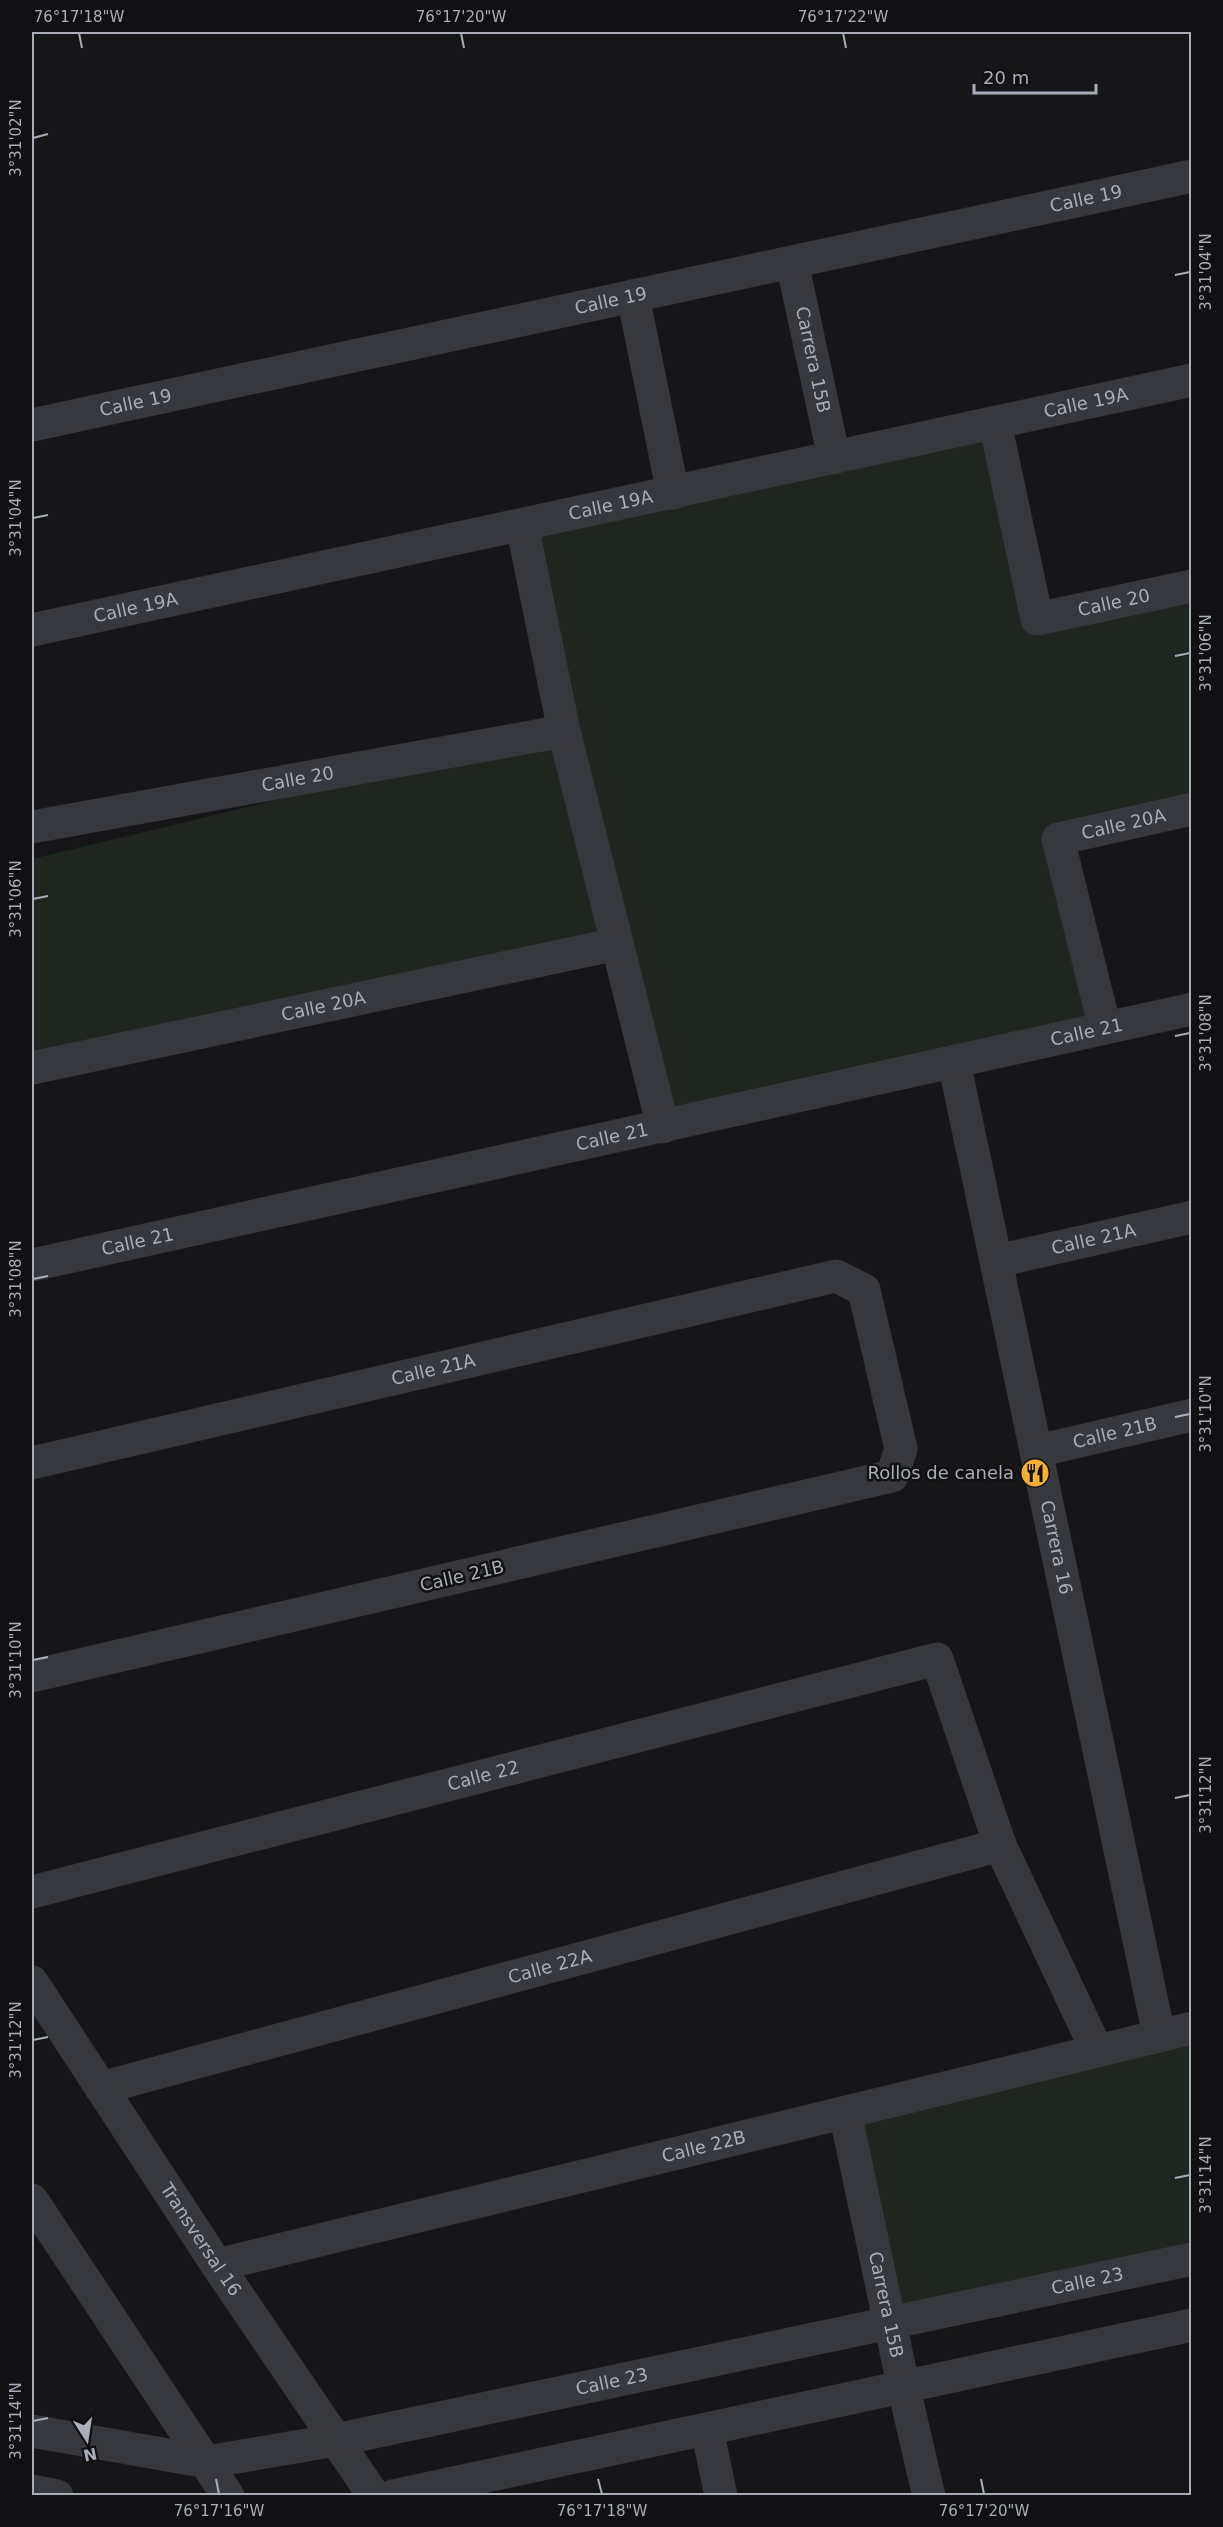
<svg xmlns="http://www.w3.org/2000/svg" width="1223" height="2527" viewBox="0 0 1223 2527" font-family="'DejaVu Sans',sans-serif">
	<rect width="100%" height="100%" fill="#161618"/>
	<g fill="#1e261f">
		<polygon points="995,423 1037,618 1191,586 1191,809 1058,839 1105,1028 663,1127 617,944 32,1059 32,859 564,731 505,528"/>
		<polygon points="1191,2033 1191,2259 891,2323 845,2113"/>
	</g>
	<g fill="none" stroke-linecap="round" stroke-linejoin="round">
		<g stroke="#37383d" stroke-width="33">
			<path id="s1" d="M792 262 834 458"/>
			<polyline points="633,296 673,493"/>
			<path id="s2" d="M995 423 1037 619 1192 586"/>
			<path id="s3" d="M32 425 1192 176"/>
			<polyline points="522,525 564,731 663,1127"/>
			<path id="s4" d="M32 630 1192 380"/>
			<path id="s5" d="M32 827 564 731"/>
			<path id="s6" d="M1105 1028 1058 839 1192 809"/>
			<path id="s7" d="M954 1062 1159 2035"/>
			<path id="s8" d="M32 1068 617 944"/>
			<path id="s9" d="M997 1261 1192 1217"/>
			<path id="s10" d="M32 1265 1192 1009"/>
			<path id="s11" d="M1037 1451 1192 1415"/>
			<path id="s12" d="M32 1463 836 1276 864 1290 901 1449 892 1476 32 1676"/>
			<path id="s13" d="M32 1892 937 1659 1000 1845 1097 2051"/>
			<path id="s14" d="M101 2088 1000 1845"/>
			<path id="s15" d="M845 2113C873 2241 898 2369 929 2496"/>
			<polyline points="32,2200 228,2496"/>
			<path id="s16" d="M217 2265 1192 2028"/>
			<polyline points="707,2429 721,2496"/>
			<polyline points="32,2431 207,2462 336,2440"/>
			<polyline points="32,2491 57,2496"/>
		</g>
		<g stroke="#37383d" stroke-width="33">
			<path id="s17" d="M32 1982 217 2265 374 2496"/>
			<path id="s18" d="M336 2440 1192 2259"/>
			<polyline points="393,2496 1192,2325"/>
		</g>
	</g>
	<path fill="none" stroke="#a8adb8" stroke-width="2" d="M79 33 82 48M461 33 464 48M843 33 846 48M33 138 48 134M1175 275 1190 272M33 518 48 515M1175 656 1190 653M33 899 48 896M1175 1036 1190 1033M33 1279 48 1276M1175 1417 1190 1414M33 1660 48 1657M1175 1798 1190 1795M33 2040 48 2037M1175 2178 1190 2175M33 2421 48 2418M216 2479 219 2494M598 2479 602 2494M981 2479 984 2494"/>
	<defs>
		<g id="restaurant-disc" transform="scale(1.5)"><circle r="9.5" fill="#f2b134" stroke="#111113"/><path d="M-5-6h1v4h1v-4h1v4h1v-4h1v5L-1.5 .5V6h-2V.5L-5-1ZM5-6V6H3V1.5H1.5Q1.5-4 5-6Z" fill="#111"/></g>
	</defs>
	<g fill-rule="evenodd">
		<use href="#restaurant-disc" x="1035" y="1473"/>
	</g>
	<g text-anchor="middle" stroke-width="5" stroke-linejoin="round" paint-order="stroke">
		<g font-size="18" fill="#a8adb8" stroke="#111113">
			<text dy="6" stroke="none"><textPath href="#s3" startOffset="1078">Calle 19</textPath></text>
			<text dy="6" stroke="none"><textPath href="#s3" startOffset="592">Calle 19</textPath></text>
			<text dy="6" stroke="none"><textPath href="#s1" startOffset="100">Carrera 15B</textPath></text>
			<text dy="6" stroke="none"><textPath href="#s3" startOffset="106">Calle 19</textPath></text>
			<text dy="6" stroke="none"><textPath href="#s4" startOffset="1078">Calle 19A</textPath></text>
			<text dy="6" stroke="none"><textPath href="#s4" startOffset="592">Calle 19A</textPath></text>
			<text dy="6" stroke="none"><textPath href="#s2" startOffset="279">Calle 20</textPath></text>
			<text dy="6" stroke="none"><textPath href="#s4" startOffset="106">Calle 19A</textPath></text>
			<text dy="6" stroke="none"><textPath href="#s5" startOffset="270">Calle 20</textPath></text>
			<text dy="6" stroke="none"><textPath href="#s6" startOffset="262">Calle 20A</textPath></text>
			<text dy="6" stroke="none"><textPath href="#s8" startOffset="298">Calle 20A</textPath></text>
			<text dy="6" stroke="none"><textPath href="#s10" startOffset="1080">Calle 21</textPath></text>
			<text dy="6" stroke="none"><textPath href="#s10" startOffset="594">Calle 21</textPath></text>
			<text dy="6" stroke="none"><textPath href="#s9" startOffset="99">Calle 21A</textPath></text>
			<text dy="6" stroke="none"><textPath href="#s10" startOffset="108">Calle 21</textPath></text>
			<text dy="6" stroke="none"><textPath href="#s12" startOffset="412">Calle 21A</textPath></text>
			<text dy="6" stroke="none"><textPath href="#s11" startOffset="80">Calle 21B</textPath></text>
			<text dy="6" stroke="none"><textPath href="#s7" startOffset="496">Carrera 16</textPath></text>
			<text transform="translate(462 1576) rotate(-13)" y="6">Calle 21B</text>
			<text dy="6" stroke="none"><textPath href="#s13" startOffset="466">Calle 22</textPath></text>
			<text dy="6" stroke="none"><textPath href="#s14" startOffset="465">Calle 22A</textPath></text>
			<text dy="6" stroke="none"><textPath href="#s16" startOffset="501">Calle 22B</textPath></text>
			<text dy="6" stroke="none"><textPath href="#s17" startOffset="308">Transversal 16</textPath></text>
			<text dy="6" stroke="none"><textPath href="#s18" startOffset="768">Calle 23</textPath></text>
			<text dy="6" stroke="none"><textPath href="#s15" startOffset="196">Carrera 15B</textPath></text>
			<text dy="6" stroke="none"><textPath href="#s18" startOffset="282">Calle 23</textPath></text>
		</g>
		<g font-size="18" fill="#a8adb8" stroke="#111113" text-anchor="end">
			<text x="1014" y="1479">Rollos de canela</text>
		</g>
	</g>
	<rect width="1223" height="2527" fill="none" stroke="#111113" stroke-width="66"/>
	<g transform="translate(87 2440) rotate(168)" stroke="#111113" stroke-width="4.5" paint-order="stroke">
	<path d="M0-4.5L10 22L0 15L-10 22Z" fill="#a8adb8"/>
	<text y="-9" font-size="16" font-weight="bold" text-anchor="middle" fill="#a8adb8">N</text>
	</g>
	<path d="M974 84v9h122v-9" fill="none" stroke="#a8adb8" stroke-width="3"/>
	<text x="983" y="84" font-size="18" fill="#a8adb8" stroke="#111113" stroke-width="4.5" paint-order="stroke">20 m</text>
	<rect x="33" y="33" width="1157" height="2461" fill="none" stroke="#a8adb8" stroke-width="2"/>
	<g font-size="15" text-anchor="middle" fill="#a8adb8">
		<text x="79" y="22">76°17'18"W</text>
		<text x="461" y="22">76°17'20"W</text>
		<text x="843" y="22">76°17'22"W</text>
		<text transform="translate(16 138) rotate(-90)" y="5">3°31'02"N</text>
		<text transform="translate(1206 272) rotate(-90)" y="5">3°31'04"N</text>
		<text transform="translate(16 518) rotate(-90)" y="5">3°31'04"N</text>
		<text transform="translate(1206 653) rotate(-90)" y="5">3°31'06"N</text>
		<text transform="translate(16 899) rotate(-90)" y="5">3°31'06"N</text>
		<text transform="translate(1206 1033) rotate(-90)" y="5">3°31'08"N</text>
		<text transform="translate(16 1279) rotate(-90)" y="5">3°31'08"N</text>
		<text transform="translate(1206 1414) rotate(-90)" y="5">3°31'10"N</text>
		<text transform="translate(16 1660) rotate(-90)" y="5">3°31'10"N</text>
		<text transform="translate(1206 1795) rotate(-90)" y="5">3°31'12"N</text>
		<text transform="translate(16 2040) rotate(-90)" y="5">3°31'12"N</text>
		<text transform="translate(1206 2175) rotate(-90)" y="5">3°31'14"N</text>
		<text transform="translate(16 2421) rotate(-90)" y="5">3°31'14"N</text>
		<text x="219" y="2516">76°17'16"W</text>
		<text x="602" y="2516">76°17'18"W</text>
		<text x="984" y="2516">76°17'20"W</text>
	</g>
</svg>
